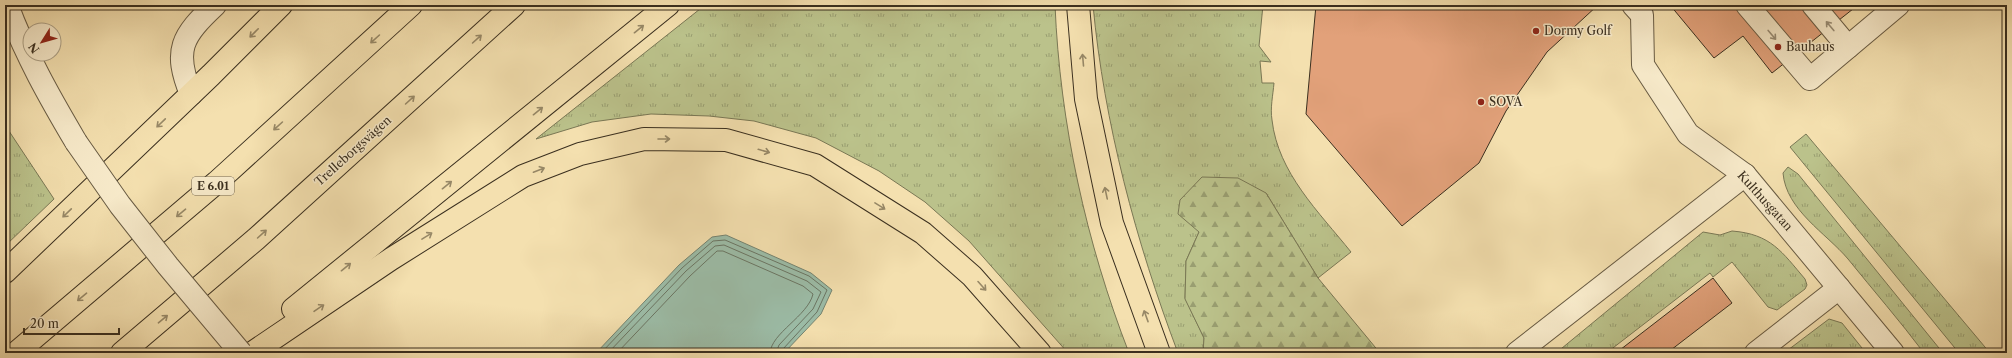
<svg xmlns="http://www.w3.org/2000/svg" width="2012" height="358" viewBox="0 0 2012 358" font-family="'Libre Caslon Text',serif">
	<defs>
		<pattern id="grass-tufts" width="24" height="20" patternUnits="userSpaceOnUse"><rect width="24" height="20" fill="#bbc28b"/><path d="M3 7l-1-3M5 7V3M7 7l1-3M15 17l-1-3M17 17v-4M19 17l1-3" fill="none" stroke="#999e71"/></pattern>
		<pattern id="forest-firs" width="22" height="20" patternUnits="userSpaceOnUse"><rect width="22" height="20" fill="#bbc28b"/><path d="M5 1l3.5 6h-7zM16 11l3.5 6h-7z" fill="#999e71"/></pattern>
	</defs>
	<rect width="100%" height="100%" fill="#f4e0af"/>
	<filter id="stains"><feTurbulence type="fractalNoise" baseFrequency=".005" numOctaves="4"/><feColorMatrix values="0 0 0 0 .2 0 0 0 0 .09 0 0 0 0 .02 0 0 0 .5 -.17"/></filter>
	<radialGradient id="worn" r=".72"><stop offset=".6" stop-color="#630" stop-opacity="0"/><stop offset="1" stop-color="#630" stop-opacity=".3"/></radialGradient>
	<g fill="url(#grass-tufts)" stroke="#7a7855">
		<path d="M705 5H1055C1060 124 1086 242 1129 353H1068L969 241 925 202 879 171 816 138 754 121 709 116 651 114 592 122 536 139Z"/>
		<path d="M1093 5H1263L1259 46 1271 62 1260 61 1262 83H1274C1273 95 1270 108 1272 120 1278 173 1319 212 1351 252L1318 278 1266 193 1199 232 1186 261 1185 298 1204 338 1203 353H1178C1136 242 1104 123 1093 5Z"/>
		<polygon points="5,125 54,199 5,246"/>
		<polygon points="1806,134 1990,353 1959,353 1790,147"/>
		<path d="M1788 167 1798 174 1943 353H1924C1900 321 1873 290 1848 259 1826 233 1786 210 1783 173Z"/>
		<path d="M1732 231C1771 234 1782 252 1805 279L1807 285 1805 289 1777 310 1768 307 1732 262 1713 277 1710 273 1609 351 1610 353H1556L1703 232 1720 235Z"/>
		<polygon points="1829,319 1842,323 1866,353 1784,353"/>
	</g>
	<polygon fill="url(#forest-firs)" stroke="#7a7855" points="1202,177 1238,178 1266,193 1318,278 1380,353 1203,353 1204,338 1185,299 1186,261 1199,232 1178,214 1180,200"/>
	<polygon fill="#9cbda8" stroke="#758471" points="726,235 811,273 832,290 821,314 784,353 596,353 679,265 712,237"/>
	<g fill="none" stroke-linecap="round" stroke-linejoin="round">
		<g stroke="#6b7664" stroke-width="1">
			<polyline points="601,353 682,268 713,241 725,240 809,276 827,290 817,312 783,349 781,353"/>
			<polyline points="608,353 686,271 715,246 724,245 807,281 821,292 813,309 779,345 776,353"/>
			<path d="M617 353 690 276 717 251H723L803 286 813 294C808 316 771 333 770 353"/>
		</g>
	</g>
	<g fill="#e2a17a" stroke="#3a2f1f">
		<polygon points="1316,5 1598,5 1547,52 1506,111 1479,163 1402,226 1306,114"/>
		<polygon points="1670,5 1858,5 1772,73 1743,36 1714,58"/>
		<polygon points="1713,278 1732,303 1667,353 1616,353"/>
	</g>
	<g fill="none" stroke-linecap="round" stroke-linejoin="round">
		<g stroke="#685b43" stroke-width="24">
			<g id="minor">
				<path d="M7 5C25 54 50 98 76 142"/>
				<polyline points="1633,5 1642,15 1643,65 1688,134 1745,175 1893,353"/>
				<polyline points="1747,5 1810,79 1898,5"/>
				<polyline points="1813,5 1848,47"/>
				<path d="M191 94C173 50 182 36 215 5"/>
				<polyline points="1517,353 1745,175"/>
				<polyline points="1756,353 1839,288"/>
			</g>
		</g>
		<g stroke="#3a2f1f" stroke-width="24">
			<g id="highway">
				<polyline points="1078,5 1086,99 1112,223 1159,353"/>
				<polyline points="5,272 211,75 281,5"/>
				<polyline points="293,309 668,5"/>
				<polyline points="16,353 217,182 411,5"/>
				<polyline points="122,353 256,239 514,5"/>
				<polyline points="252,353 391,259 523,176 580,154 644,139 726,140 815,165 923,233 972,276 1040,353"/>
			</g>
		</g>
		<use href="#minor" stroke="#f8ebcb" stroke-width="22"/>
		<use href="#highway" stroke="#f4e0af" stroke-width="22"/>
		<g stroke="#685b43" stroke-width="24" stroke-linecap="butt">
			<polyline id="minor-bridge" points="76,142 120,205 168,266 241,353"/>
		</g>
		<use href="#minor-bridge" stroke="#f8ebcb" stroke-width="22"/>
	</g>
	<defs><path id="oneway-shaft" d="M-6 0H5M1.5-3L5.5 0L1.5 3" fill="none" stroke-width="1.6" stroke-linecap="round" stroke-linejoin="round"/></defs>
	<g stroke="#998d75">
		<use href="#oneway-shaft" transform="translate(1830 26) rotate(-130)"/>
		<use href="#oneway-shaft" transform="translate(1772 35) rotate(50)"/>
	</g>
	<g stroke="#978867">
		<use href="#oneway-shaft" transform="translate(639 29) rotate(-39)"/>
		<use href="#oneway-shaft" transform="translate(254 33) rotate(135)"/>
		<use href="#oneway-shaft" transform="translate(375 39) rotate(138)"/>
		<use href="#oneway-shaft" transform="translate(477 39) rotate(-42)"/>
		<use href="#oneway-shaft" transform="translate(1083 60) rotate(-95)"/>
		<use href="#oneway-shaft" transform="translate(410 100) rotate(-42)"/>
		<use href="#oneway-shaft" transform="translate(538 111) rotate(-39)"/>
		<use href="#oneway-shaft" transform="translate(161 123) rotate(136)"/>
		<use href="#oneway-shaft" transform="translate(278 126) rotate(138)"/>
		<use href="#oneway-shaft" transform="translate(664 139)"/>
		<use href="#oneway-shaft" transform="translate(764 151) rotate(16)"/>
		<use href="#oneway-shaft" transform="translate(539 170) rotate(-21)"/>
		<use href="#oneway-shaft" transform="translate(447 185) rotate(-39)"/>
		<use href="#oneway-shaft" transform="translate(1106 193) rotate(-102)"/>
		<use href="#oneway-shaft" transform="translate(880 206) rotate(32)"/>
		<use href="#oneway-shaft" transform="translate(67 213) rotate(136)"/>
		<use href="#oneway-shaft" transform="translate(181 213) rotate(140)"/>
		<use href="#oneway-shaft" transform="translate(262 234) rotate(-42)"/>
		<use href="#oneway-shaft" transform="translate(427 236) rotate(-32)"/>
		<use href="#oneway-shaft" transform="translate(346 267) rotate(-39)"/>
		<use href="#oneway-shaft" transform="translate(982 286) rotate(48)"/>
		<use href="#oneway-shaft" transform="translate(82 297) rotate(140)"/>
		<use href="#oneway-shaft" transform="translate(319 308) rotate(-34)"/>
		<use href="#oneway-shaft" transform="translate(1146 316) rotate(-110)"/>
		<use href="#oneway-shaft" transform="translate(163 319) rotate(-40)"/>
	</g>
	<g fill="#8f2418" stroke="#f8ebcb" stroke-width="1.5">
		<circle cx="1536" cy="31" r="4"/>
		<circle cx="1778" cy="47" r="4"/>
		<circle cx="1481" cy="102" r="4"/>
	</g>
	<g text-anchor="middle" stroke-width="3" stroke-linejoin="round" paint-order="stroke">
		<rect fill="#f8ebcb" stroke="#736753" stroke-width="1" x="192" y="177" width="42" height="18" rx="3"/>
		<g font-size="11" font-weight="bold" fill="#3a2f1f">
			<text x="213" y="190">E 6.01</text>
		</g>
		<g font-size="12" fill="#3a2f1f" stroke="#f8ebcb" text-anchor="start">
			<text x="1544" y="35">Dormy Golf</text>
			<text x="1786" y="51">Bauhaus</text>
			<text x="1489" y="106">SOVA</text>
		</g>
		<g font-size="12" fill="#3a2f1f" stroke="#f8ebcb">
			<text transform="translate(353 151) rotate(-42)" y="4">Trelleborgsvägen</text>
			<text transform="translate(1765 201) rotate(48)" y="4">Kulthusgatan</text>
		</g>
	</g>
	<rect width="2012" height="358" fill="none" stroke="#f4e0af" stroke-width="20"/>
	<rect x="6" y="6" width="2000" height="346" fill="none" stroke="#3a2f1f" stroke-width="2"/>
	<rect x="10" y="10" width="1992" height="338" fill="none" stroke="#3a2f1f"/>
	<g transform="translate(42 42) rotate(233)"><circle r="19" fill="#f8ebcb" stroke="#aca086"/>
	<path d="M0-3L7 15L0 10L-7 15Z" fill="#8f2418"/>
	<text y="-6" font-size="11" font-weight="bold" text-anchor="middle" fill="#3a2f1f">N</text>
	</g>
	<path d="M24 328v6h95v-6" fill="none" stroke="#3a2f1f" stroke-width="2"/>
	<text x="30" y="328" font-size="12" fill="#3a2f1f" stroke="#f8ebcb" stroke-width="3" paint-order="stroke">20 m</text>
	<rect width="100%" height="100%" filter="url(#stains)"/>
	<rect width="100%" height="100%" fill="url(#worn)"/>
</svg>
